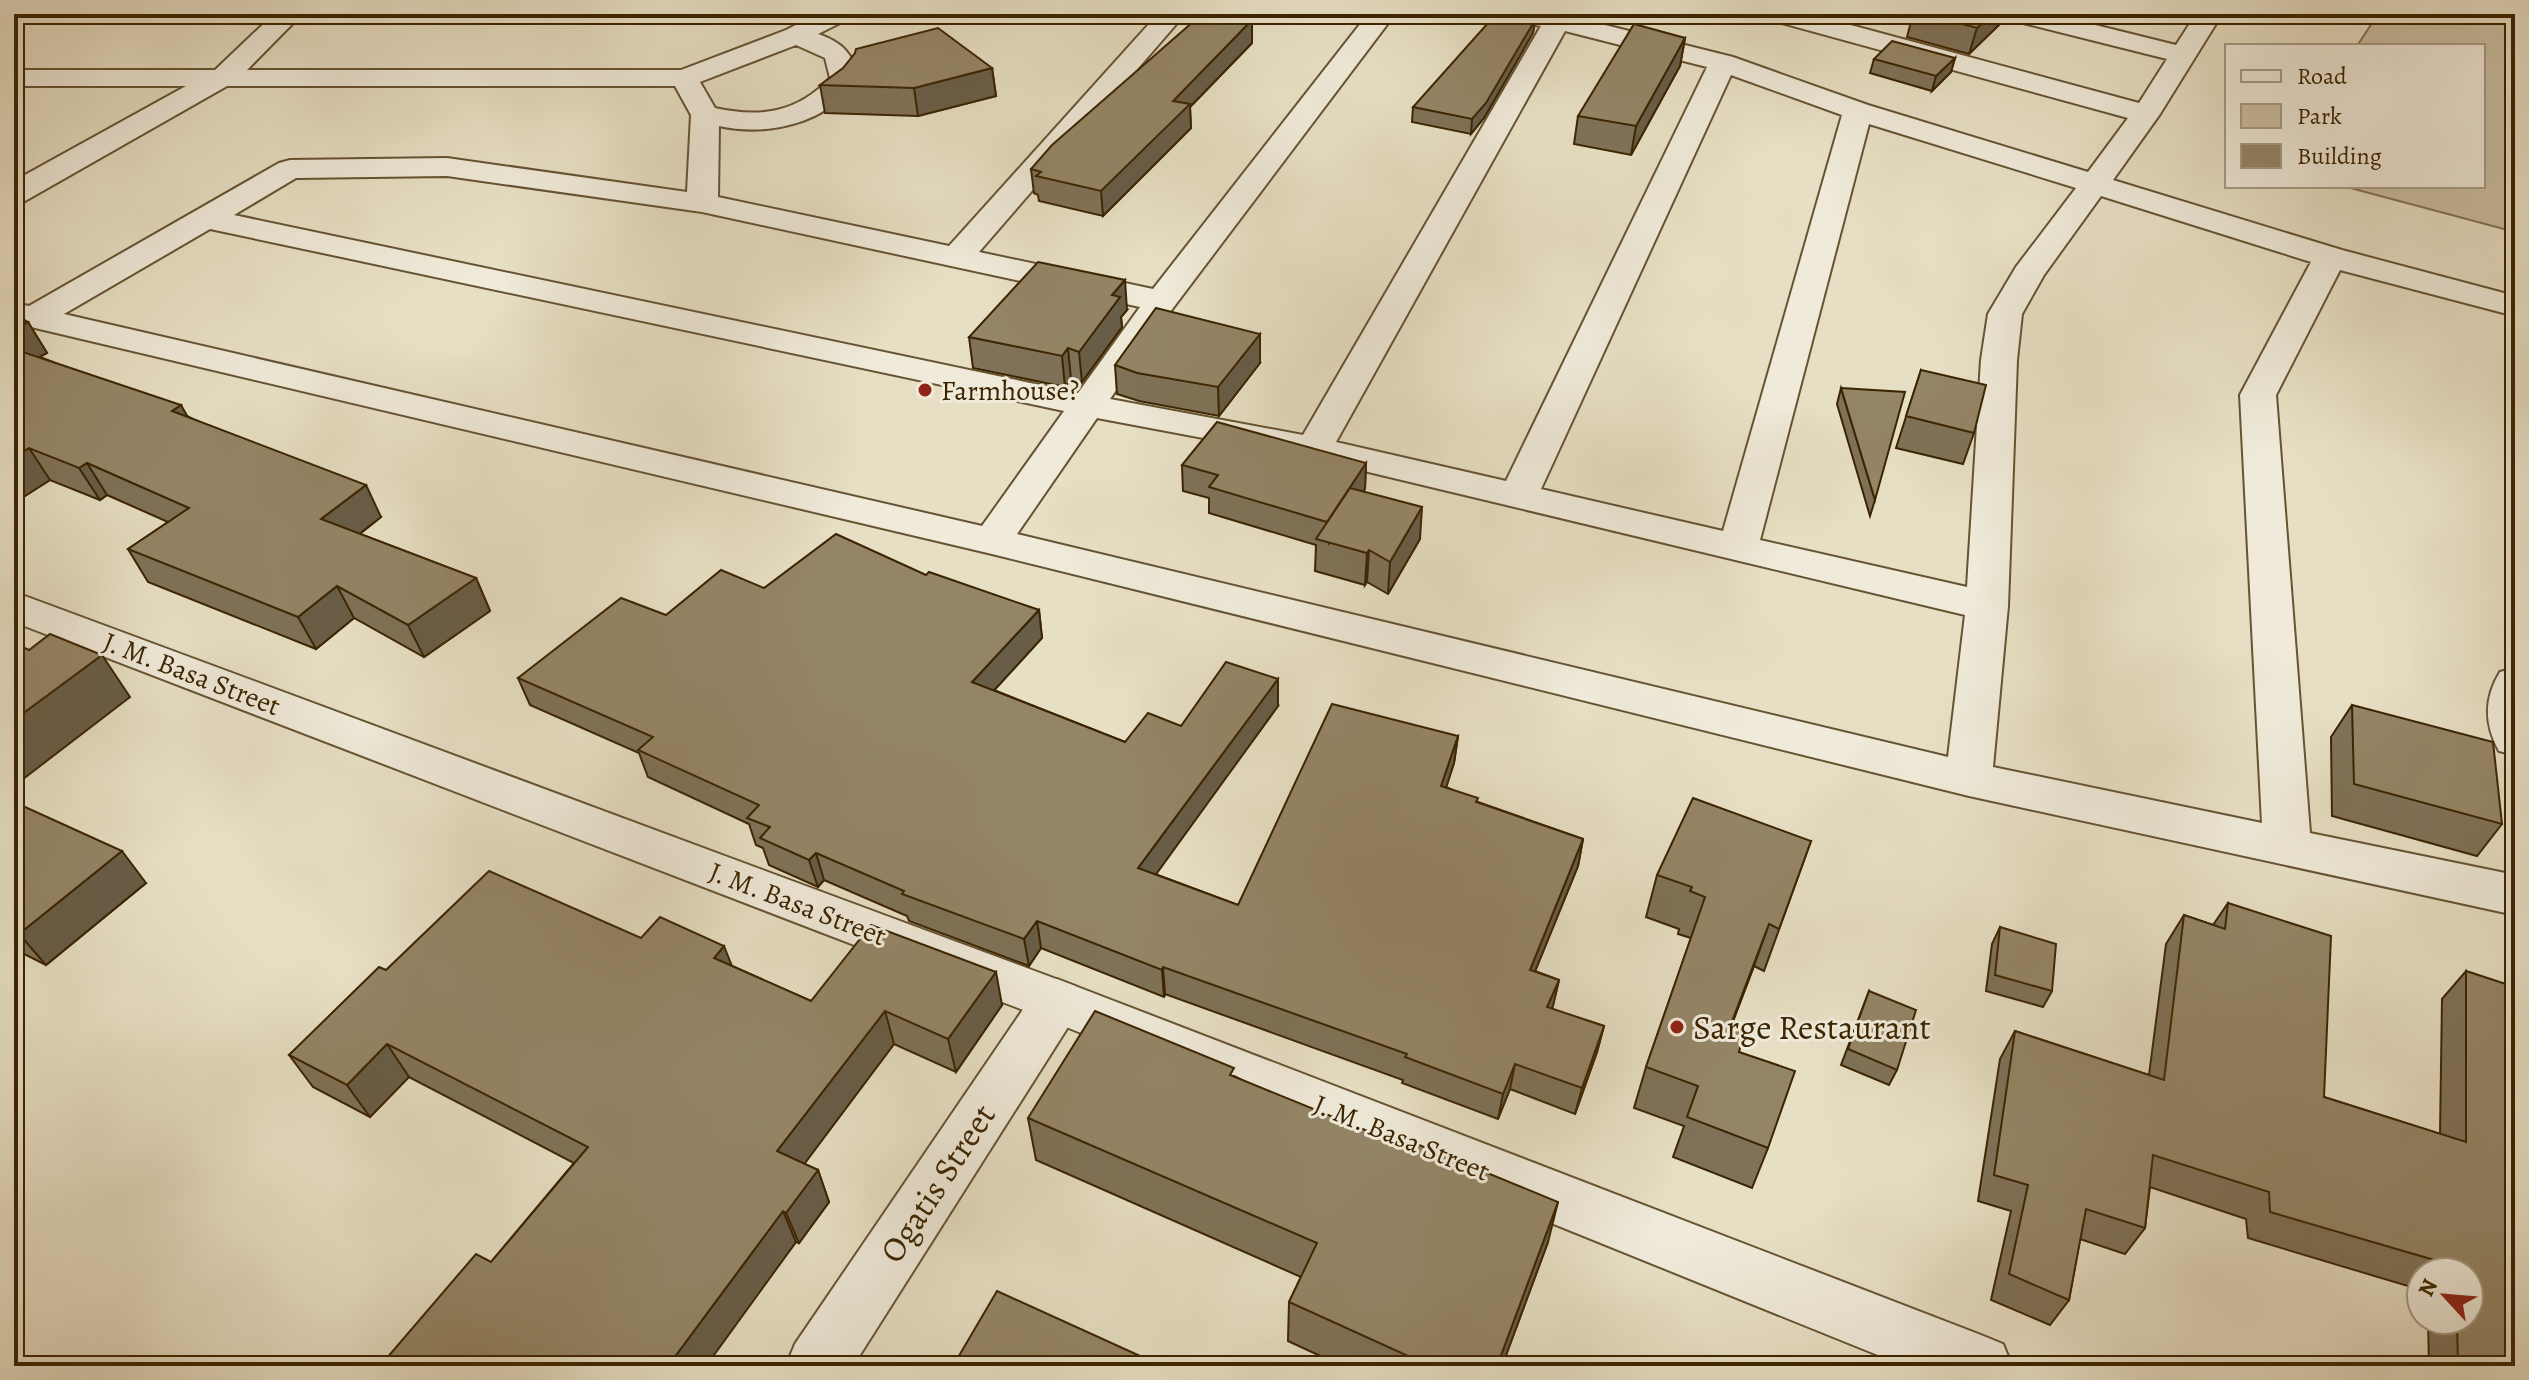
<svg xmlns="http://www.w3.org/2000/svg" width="2529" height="1380" font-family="Alegreya,serif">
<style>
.green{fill:#cabfa3;stroke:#827252;stroke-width:2}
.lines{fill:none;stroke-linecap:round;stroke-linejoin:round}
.minor-casing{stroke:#665332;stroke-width:4}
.tertiary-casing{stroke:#665332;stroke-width:4}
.minor{fill:#efead9;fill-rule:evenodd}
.tertiary{fill:#efead9;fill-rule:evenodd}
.wall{fill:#7f7258;stroke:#3b2401;stroke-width:2}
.shaded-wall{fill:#685d47;stroke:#3b2401;stroke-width:2}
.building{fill:#948566;stroke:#3b2401;stroke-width:2}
.poi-dot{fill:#8f2418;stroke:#efead9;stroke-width:3}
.labels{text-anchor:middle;stroke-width:6;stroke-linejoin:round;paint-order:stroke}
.poi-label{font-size:28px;fill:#3b2401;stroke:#efead9;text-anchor:start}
.street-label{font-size:28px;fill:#3b2401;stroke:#efead9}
.near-poi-label{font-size:34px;fill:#3b2401;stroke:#efead9;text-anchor:start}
.near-street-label{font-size:34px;fill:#3b2401;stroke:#efead9}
</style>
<rect width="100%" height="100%" fill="#e7dfc4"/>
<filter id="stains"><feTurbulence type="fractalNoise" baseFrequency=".0025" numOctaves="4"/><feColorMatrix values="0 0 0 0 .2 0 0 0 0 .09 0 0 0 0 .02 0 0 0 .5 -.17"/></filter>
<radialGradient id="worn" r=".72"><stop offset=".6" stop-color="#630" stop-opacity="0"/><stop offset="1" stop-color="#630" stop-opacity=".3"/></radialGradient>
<polygon class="green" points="2378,14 2515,14 2515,232 2343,186 2483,186 2483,46 2357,46"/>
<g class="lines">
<defs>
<g id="minor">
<path d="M274,14H302L247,70H681L786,30L817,14H850L846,20L818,34C842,42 854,54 858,79C828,123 769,137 719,126L718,197L949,246L1158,14H1185L979,252L1153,289L1368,14H1395L1173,308L1110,399L1303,435L1541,26L1502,20L1498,14H1561L1733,57L1868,105L2088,172L2128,118L1771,20L1767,14H1810L2139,103L2167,59L2011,20L2007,14H2051L2176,45L2196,14H2222L2160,114L2113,180L2342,250L2515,296V316L2340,270L2276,395L2310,833L2515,875V915L1969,796L992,554L14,323V303L29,306L279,163L290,160L447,158L687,192L691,115L675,86H227L25,201L14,203V181L186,86H14V70H215ZM1565,31L1707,67L1506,481L1336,442ZM796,45L825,58L830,78C797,113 760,118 715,108L700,82ZM1731,75L1842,115L1723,531L1541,489ZM1869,124L2076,188L2016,267L1988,314L1981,360L1967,587L1760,540ZM447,176L702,212L1140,307L1078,393L234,215L296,178ZM2101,196L2311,262L2240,395L2262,823L1993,767L2008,606L2017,360L2022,314L2044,275ZM210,229L1064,411L982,526L64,314ZM1097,418L1314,459L1965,615L1948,757L1017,534Z"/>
<path d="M2515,668V755L2499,751C2484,724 2484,698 2500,672Z"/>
<polygon points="1057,979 1075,986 1083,1001 1075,1016 853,1366 786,1366 795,1344 1039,986"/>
</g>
<polygon id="tertiary" points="14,592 1075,986 1981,1335 2003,1344 2012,1366 1905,1366 1039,1016 14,622"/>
</defs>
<use href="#minor" class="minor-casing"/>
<use href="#tertiary" class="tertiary-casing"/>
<use href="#minor" class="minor"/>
<use href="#tertiary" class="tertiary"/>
</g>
<g class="wall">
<polygon points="1913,14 2004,14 2001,23 1969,54 1907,37"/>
<polygon points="1535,20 1533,33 1484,118 1471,134 1412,122 1413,107"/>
<polygon points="1685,38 1680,66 1631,155 1574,144 1578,116"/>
<polygon points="1252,43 1190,107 1191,128 1103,216 1039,201 1038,195 1034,193 1031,169"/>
<polygon points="1955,58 1951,72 1932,91 1870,73 1874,59"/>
<polygon points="992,68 996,96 918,116 825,113 820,85"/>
<polygon points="1127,310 1121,317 1122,327 1082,382 1071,379 1065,387 973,368 969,337"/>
<polygon points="14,312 22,315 25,321 28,322 47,353 40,357 187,416 381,517 360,534 476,578 490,611 424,657 354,618 316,649 148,582 128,549 168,522 107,495 100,500 50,480 14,503"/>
<polygon points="1260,363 1219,416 1139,401 1117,394 1115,365"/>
<polygon points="1921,370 1974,433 1963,464 1896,448"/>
<polygon points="1841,388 1875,500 1870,516 1837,404"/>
<polygon points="1366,463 1365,489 1363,491 1420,539 1388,594 1367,582 1365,585 1315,571 1316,545 1209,513 1209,498 1183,491 1182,465"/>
<polygon points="926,575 1039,610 1042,638 994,690 1125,742 1181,726 1278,706 1155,874 1238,905 1458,736 1454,763 1446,787 1478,802 1583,839 1578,866 1535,971 1559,980 1552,1009 1604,1026 1597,1052 1575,1114 1510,1089 1498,1119 1402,1083 1403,1080 1165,994 1164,997 1041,948 1029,966 909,921 907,916 824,880 818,887 769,865 763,848 756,845 749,824 648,777 639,753 530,705 518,678 666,615 764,588"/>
<polygon points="2352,705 2502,824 2477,856 2332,816 2331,737"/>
<polygon points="14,802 146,883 46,965 14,949"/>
<polygon points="1811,841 1764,971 1754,966 1732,1024 1739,1052 1768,1148 1752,1188 1673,1157 1684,1126 1634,1108 1646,1067 1691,938 1678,934 1679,929 1646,917 1657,875"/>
<polygon points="2228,903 2324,1097 2440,1134 2442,999 2466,971 2515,1366 2429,1366 2428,1320 2469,1320 2469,1272 2421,1272 2421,1290 2248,1238 2246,1219 2150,1187 2145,1228 2125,1254 2080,1239 2069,1300 2050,1325 1991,1300 2011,1211 1978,1201 2000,1059 2015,1031 2149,1075 2166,944 2184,915 2213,925"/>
<polygon points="2000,927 2052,991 2043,1007 1986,991 1992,944"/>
<polygon points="641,938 732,966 811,1001 1002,1005 956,1072 894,1044 804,1164 818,1170 829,1202 799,1243 796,1242 491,1262 574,1163 409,1077 370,1117 313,1087 289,1055 386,970"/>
<polygon points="1869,991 1897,1070 1889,1085 1841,1065"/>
<polygon points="1234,1076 1548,1242 1502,1366 1342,1366 1288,1341 1289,1302 1301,1277 1036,1160 1028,1118"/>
</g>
<g class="shaded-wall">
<polygon points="1992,14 2004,14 2001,23 1969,54 1977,28"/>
<polygon points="1252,20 1252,43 1190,107 1191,128 1103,216 1101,191 1173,101"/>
<polygon points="1535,20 1533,33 1484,118 1471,134 1472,119"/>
<polygon points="1685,38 1680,66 1631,155 1636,126"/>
<polygon points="1955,58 1951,72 1932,91 1936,76"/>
<polygon points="992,68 996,96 918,116 914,88"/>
<polygon points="1125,280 1127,310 1121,317 1122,327 1082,382 1079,352 1112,295"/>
<polygon points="22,315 26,323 28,322 47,353 14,371 14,330 17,318"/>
<polygon points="1260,334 1260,363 1219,416 1218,387"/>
<polygon points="1068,348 1071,379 1065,387 1062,356"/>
<polygon points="181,405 199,437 172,411"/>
<polygon points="29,448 50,480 14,503 14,457"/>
<polygon points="87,463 107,495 100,500 79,468"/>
<polygon points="1366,463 1365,489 1329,543 1327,522"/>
<polygon points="366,485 381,517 337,551 321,519"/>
<polygon points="1422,507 1420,539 1388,594 1390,562"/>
<polygon points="1369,550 1367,582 1365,585 1367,553"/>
<polygon points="476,578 490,611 424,657 408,625"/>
<polygon points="337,586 354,618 316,649 298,617"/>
<polygon points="1039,610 1042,638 977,709 972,682"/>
<polygon points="102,655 130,697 14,786 14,720"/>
<polygon points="1278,679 1278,706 1141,895 1138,868"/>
<polygon points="1458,736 1454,763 1438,813 1441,786"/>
<polygon points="1583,839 1578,866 1525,996 1530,970"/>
<polygon points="122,851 146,883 46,965 19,934"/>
<polygon points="816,853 824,880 818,887 809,860"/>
<polygon points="1037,921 1041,948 1029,966 1024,939"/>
<polygon points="1769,924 1754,966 1716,1065 1731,1024"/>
<polygon points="724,946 737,979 714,958"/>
<polygon points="1163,967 1165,994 1164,997 1162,970"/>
<polygon points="996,972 1002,1005 956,1072 948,1039"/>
<polygon points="1559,980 1553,1006 1542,1033 1547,1007"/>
<polygon points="885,1011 894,1044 790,1183 777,1151"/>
<polygon points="1604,1026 1597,1052 1575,1114 1582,1088"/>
<polygon points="387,1044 409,1077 370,1117 347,1085"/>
<polygon points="1515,1064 1510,1089 1498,1119 1503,1094"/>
<polygon points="818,1170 829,1202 799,1243 786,1213"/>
<polygon points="1558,1202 1548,1242 1502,1366 1497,1366"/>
<polygon points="783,1211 796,1242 706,1366 668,1366"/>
</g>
<g class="building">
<polygon points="1202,14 1246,14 1252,20 1173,101 1190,104 1101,191 1036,176 1041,172 1031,169 1052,145"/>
<polygon points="1496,14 1505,14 1535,20 1486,103 1472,119 1413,107"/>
<polygon points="1925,14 1992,14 1977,28"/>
<polygon points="1634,24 1685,38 1636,126 1578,116"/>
<polygon points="938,28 992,68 914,88 820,85 843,68 855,53 856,49"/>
<polygon points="1892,41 1955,58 1936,76 1874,59"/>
<polygon points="1038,262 1125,280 1112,295 1120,297 1079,352 1068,348 1062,356 969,337"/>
<polygon points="1156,308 1260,334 1218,387 1137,373 1115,365"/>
<polygon points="14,312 22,315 17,318 28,322 14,330"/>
<polygon points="14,349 181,405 172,411 366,485 321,519 476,578 408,625 337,586 298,617 128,549 189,508 87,463 79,468 29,448 14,457"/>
<polygon points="1921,370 1986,385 1974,433 1906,416"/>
<polygon points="1841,388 1905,392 1875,500"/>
<polygon points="1217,422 1366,463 1327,522 1209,487 1218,475 1182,465"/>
<polygon points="1350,488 1422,507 1390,562 1369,550 1367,553 1316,539"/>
<polygon points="836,534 926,575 929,572 1039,610 972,682 1125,742 1148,713 1181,726 1226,662 1278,679 1138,868 1238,905 1332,704 1458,736 1441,786 1478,798 1476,802 1583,839 1530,970 1559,980 1547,1007 1604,1026 1582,1088 1515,1064 1503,1094 1405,1057 1407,1054 1163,967 1162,970 1037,921 1024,939 902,894 904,891 816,853 809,860 760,838 770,827 747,818 759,805 638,750 653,737 518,678 621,598 666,615 721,570 764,588"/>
<polygon points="50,634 102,655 14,720 14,643 29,650"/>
<polygon points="2352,705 2493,742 2502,824 2354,784"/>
<polygon points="1693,798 1811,841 1779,929 1769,924 1731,1024 1745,1029 1739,1052 1795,1071 1768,1148 1687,1117 1698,1086 1646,1067 1705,897 1690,891 1692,887 1657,875"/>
<polygon points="14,802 122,851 19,934 14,932"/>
<polygon points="489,871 641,938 660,917 724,946 714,958 811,1001 871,925 996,972 948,1039 885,1011 777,1151 818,1170 786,1213 783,1211 668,1366 380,1366 476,1254 491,1262 588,1147 387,1044 347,1085 289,1055 379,967 386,970"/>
<polygon points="2228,903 2331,936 2324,1097 2466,1142 2466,971 2515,987 2515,1366 2458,1366 2457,1320 2469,1320 2469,1272 2455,1272 2455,1266 2270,1212 2269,1192 2153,1155 2145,1228 2086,1209 2069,1300 2009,1274 2028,1185 1994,1175 2015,1031 2164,1080 2184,915 2225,929"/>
<polygon points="2000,927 2056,944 2052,991 1995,975"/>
<polygon points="1869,991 1916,1010 1897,1070 1848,1049"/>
<polygon points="1095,1011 1234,1068 1230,1075 1370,1132 1373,1126 1558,1202 1497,1366 1430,1366 1289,1302 1317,1243 1028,1118"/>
<polygon points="997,1291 1162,1366 953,1366"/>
</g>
<g class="poi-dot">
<circle cx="925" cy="390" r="8"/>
<circle cx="1677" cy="1027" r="8"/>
</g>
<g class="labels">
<g class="poi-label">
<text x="941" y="400">Farmhouse?</text>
</g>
<g class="street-label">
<text transform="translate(192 673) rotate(21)" y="10">J. M. Basa Street</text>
<text transform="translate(798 903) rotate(21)" y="10">J. M. Basa Street</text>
<text transform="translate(1402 1137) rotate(22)" y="10">J. M. Basa Street</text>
</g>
<g class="near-poi-label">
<text x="1693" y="1039">Sarge Restaurant</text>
</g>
<g class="near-street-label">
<text transform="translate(937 1183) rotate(-57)" y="12">Ogatis Street</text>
</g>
</g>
<rect width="2529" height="1380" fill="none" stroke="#e7dfc4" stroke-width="48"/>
<rect x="16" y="16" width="2497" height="1348" fill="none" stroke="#3b2401" stroke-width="4"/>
<rect x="24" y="24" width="2481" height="1332" fill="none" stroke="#3b2401" stroke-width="2"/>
<rect x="2225" y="44" width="260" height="144" fill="#efead9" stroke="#a79b83" stroke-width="2"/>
<rect x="2241" y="70" width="40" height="12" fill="#efead9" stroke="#a79b83" stroke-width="2"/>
<text x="2297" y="84" font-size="24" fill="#3b2401">Road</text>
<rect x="2241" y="104" width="40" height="24" fill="#cabfa3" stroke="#a79b83" stroke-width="2"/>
<text x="2297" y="124" font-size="24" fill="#3b2401">Park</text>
<rect x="2241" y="144" width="40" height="24" fill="#948566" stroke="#a79b83" stroke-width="2"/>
<text x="2297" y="164" font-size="24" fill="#3b2401">Building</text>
<g transform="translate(2445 1296) rotate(296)"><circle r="38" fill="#efead9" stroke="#a79b83" stroke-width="2"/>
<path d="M0-6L14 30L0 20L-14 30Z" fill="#8f2418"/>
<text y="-12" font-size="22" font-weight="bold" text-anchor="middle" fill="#3b2401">N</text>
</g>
<rect width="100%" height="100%" filter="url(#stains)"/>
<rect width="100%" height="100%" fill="url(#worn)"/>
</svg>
